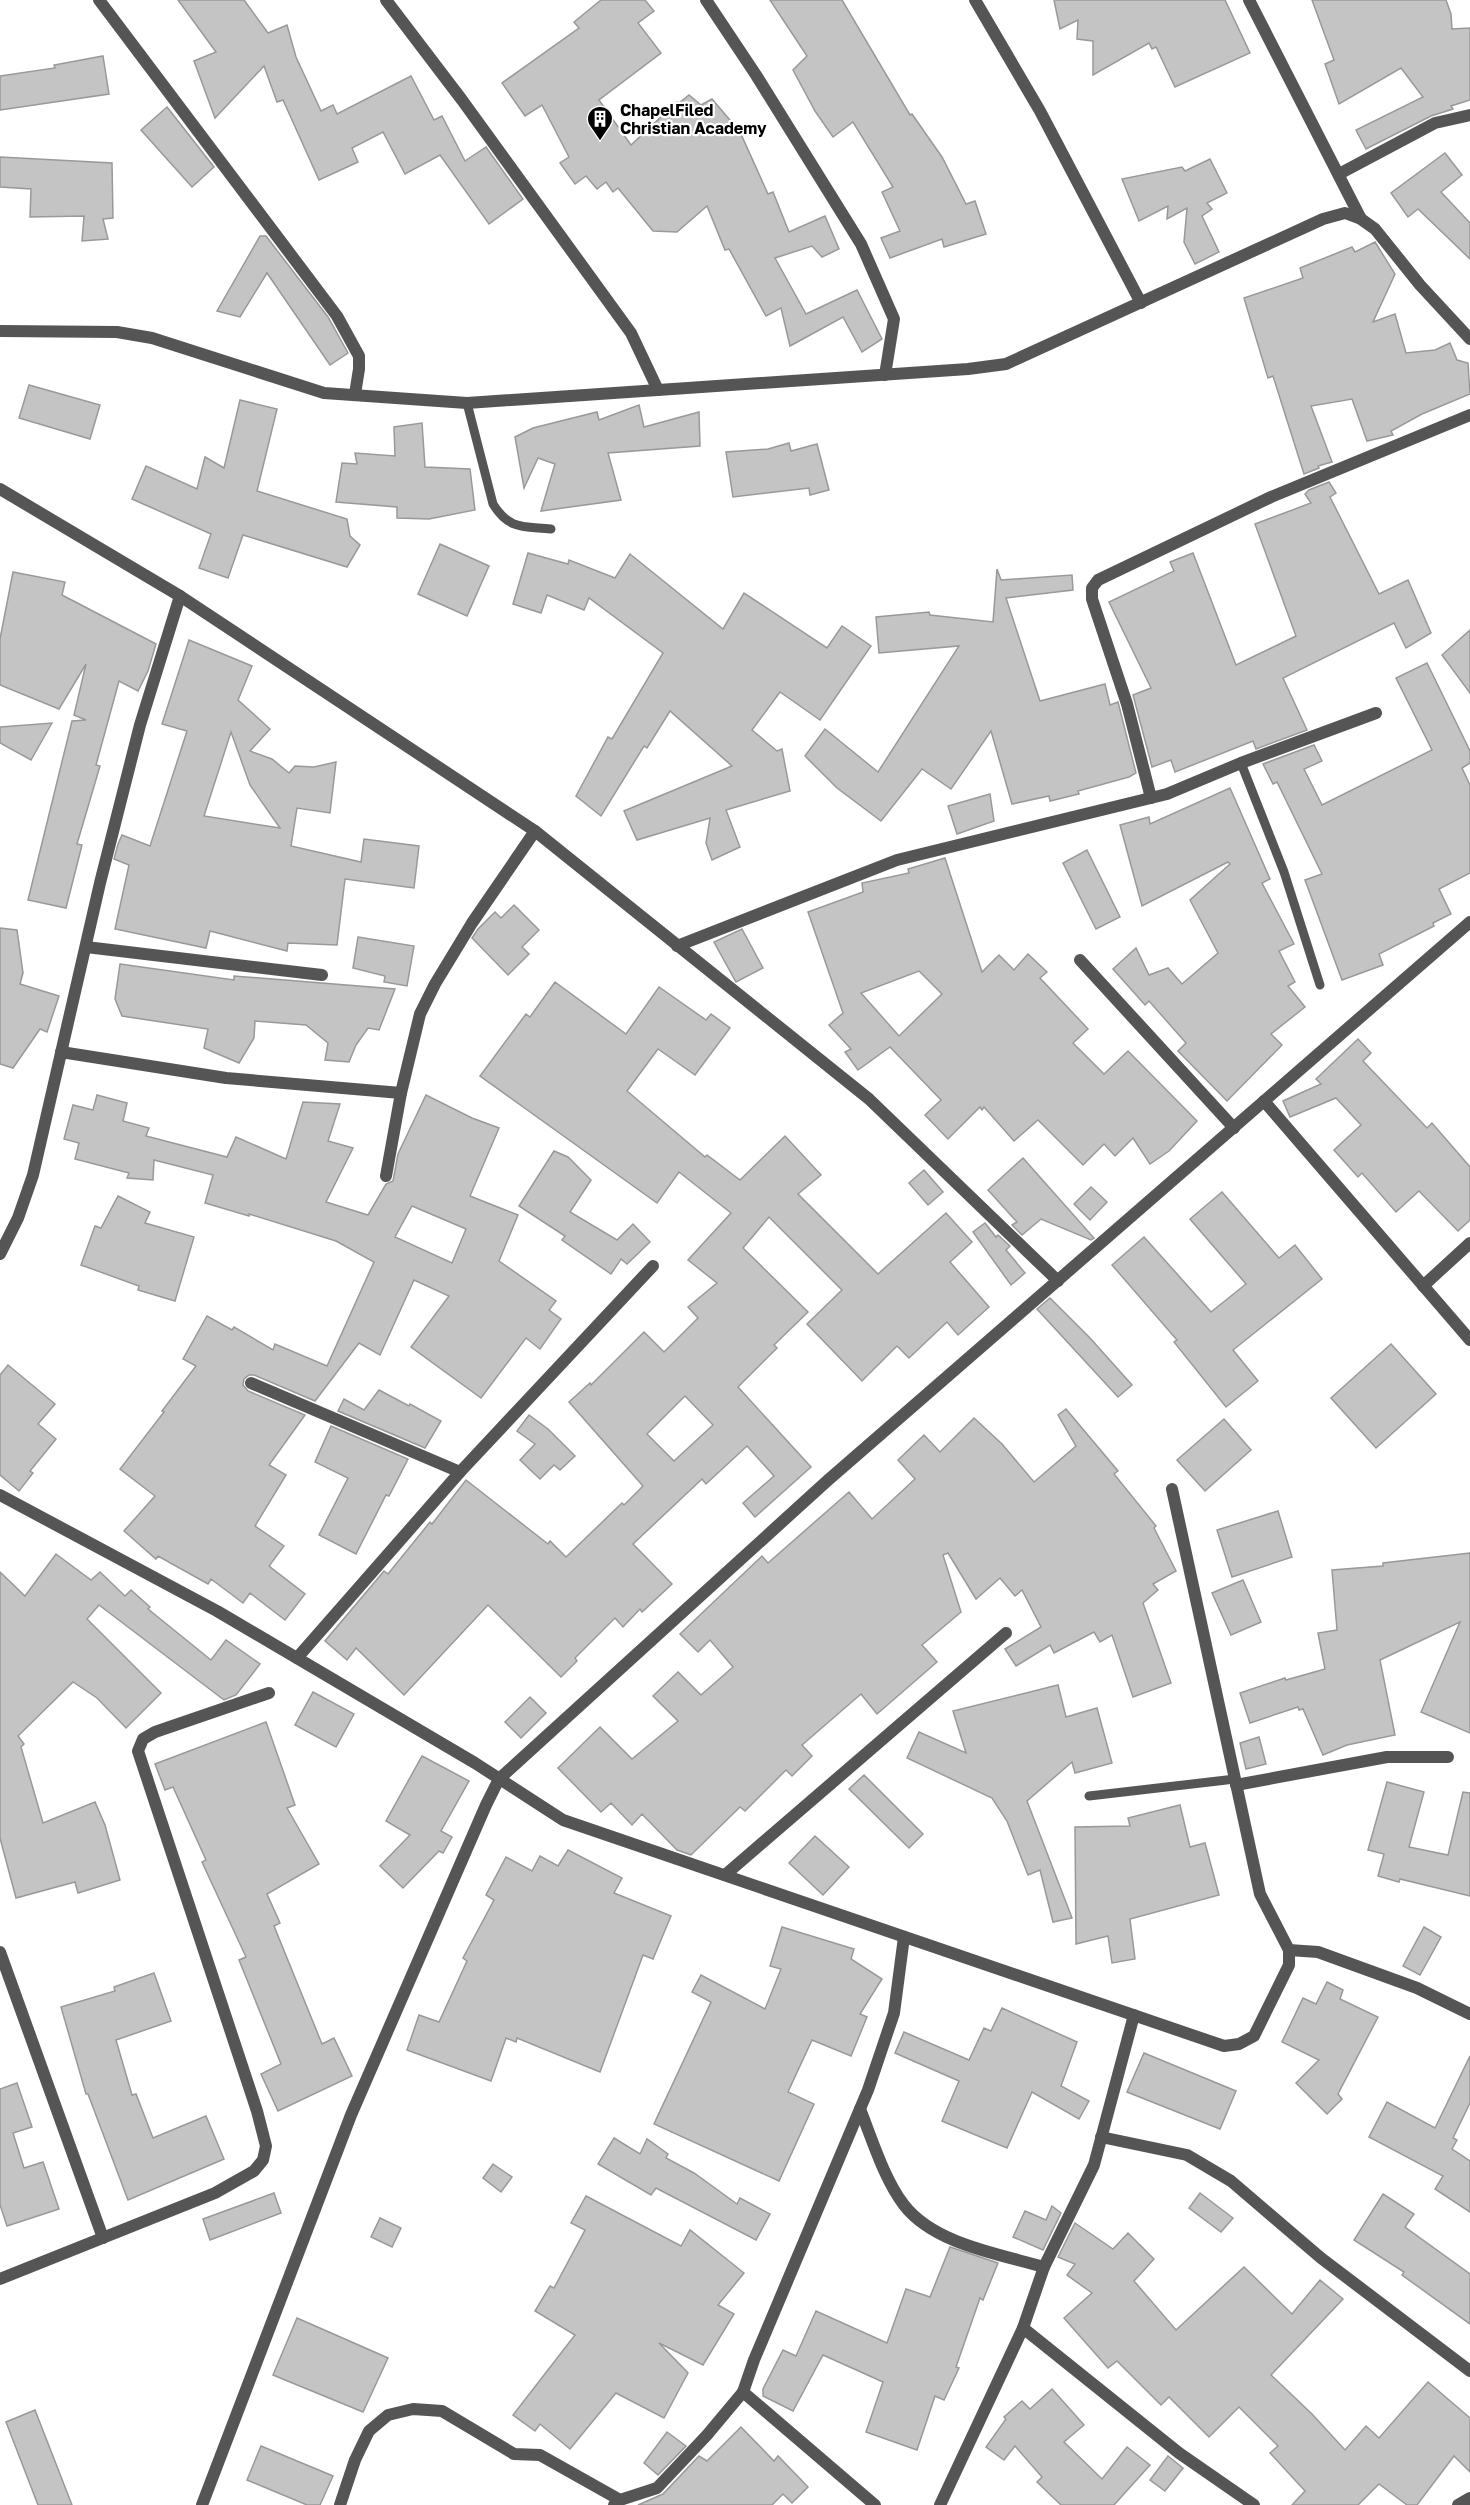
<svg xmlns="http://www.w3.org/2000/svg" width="1470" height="2505" font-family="'Golos Text',sans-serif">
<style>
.building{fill:#c4c4c4;stroke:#999;stroke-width:1.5;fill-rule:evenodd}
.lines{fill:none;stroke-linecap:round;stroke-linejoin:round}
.service{stroke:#555;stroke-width:9}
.minor{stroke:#555;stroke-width:12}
.labels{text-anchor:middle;stroke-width:4.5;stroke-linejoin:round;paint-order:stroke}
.poi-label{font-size:16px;font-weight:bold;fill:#000;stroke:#fff;text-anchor:start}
</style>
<rect width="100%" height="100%" fill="#fff"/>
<g class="building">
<polygon points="178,0 244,0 268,33 287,25 296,57 321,111 333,105 337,114 411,76 434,120 442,116 465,161 486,147 523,199 489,224 440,155 405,174 383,132 352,148 358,162 319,180 283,100 277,102 264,66 215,118 194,61 216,52"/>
<polygon points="601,0 645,0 654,11 638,23 661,53 599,100 631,145 677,102 679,103 689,95 701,105 712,99 740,132 768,194 773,192 789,232 825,216 839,249 822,257 812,246 775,258 806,314 857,290 882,339 862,352 843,317 790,346 781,308 766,316 729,249 725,250 707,206 677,232 653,231 618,188 613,192 606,182 597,189 586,176 575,184 560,163 569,157 542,105 525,116 502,83 579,28 574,22"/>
<polygon points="770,0 842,0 910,115 912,114 942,157 966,204 975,201 986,234 944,247 942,239 890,258 881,238 900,231 882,192 893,187 853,122 833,137 815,111 793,70 807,56"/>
<polygon points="1054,0 1225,0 1250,53 1175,87 1156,47 1152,49 1149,43 1093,75 1093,41 1077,39 1078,20 1060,29"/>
<polygon points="1312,0 1446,0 1451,14 1452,29 1470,28 1470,100 1451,106 1453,109 1431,116 1366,149 1356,130 1423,97 1401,68 1339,104 1325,64 1334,60"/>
<polygon points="103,56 109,94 0,110 0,76 55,68 54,65"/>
<polygon points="167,107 214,167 192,187 141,130"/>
<polygon points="1445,153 1462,175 1441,192 1470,223 1470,259 1418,209 1408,217 1391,193"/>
<polygon points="0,157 112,163 113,218 103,219 108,239 82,241 84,216 30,217 31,189 0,187"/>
<polygon points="1210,159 1227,193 1207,203 1212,209 1202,216 1219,252 1195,264 1184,242 1187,208 1167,219 1168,206 1139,221 1122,179 1182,167 1185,171"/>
<polygon points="260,236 266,236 328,317 348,353 330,365 267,273 240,317 217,311"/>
<polygon points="1375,242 1395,274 1373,322 1395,314 1406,353 1435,350 1450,343 1457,360 1468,363 1470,394 1422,414 1391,431 1393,435 1367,441 1352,399 1311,406 1332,462 1318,466 1319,468 1304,474 1273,376 1268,378 1244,298 1303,278 1300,268 1352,247 1355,252"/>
<polygon points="29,385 100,405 90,439 19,418"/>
<polygon points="240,400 277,409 257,491 347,519 350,536 360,545 347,567 243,535 228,578 199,568 211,534 132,499 146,466 197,489 205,457 224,468"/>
<polygon points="639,405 644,427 699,412 700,446 608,453 621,500 541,511 555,464 538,458 524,488 515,437 533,428 597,412 599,420"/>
<polygon points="422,423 425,467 470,469 475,510 429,519 397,518 397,507 336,502 342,463 357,464 355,453 395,456 394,427"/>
<polygon points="789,443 791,451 817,444 829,490 810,495 809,488 733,497 726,452 768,449"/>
<polygon points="1329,482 1336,493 1330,497 1379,594 1408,580 1431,633 1406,648 1394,623 1283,678 1307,730 1256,749 1253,741 1175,772 1171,760 1152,767 1133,695 1151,688 1109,602 1174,571 1170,562 1193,553 1236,665 1296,636 1255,524 1311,503 1305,494 1309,490"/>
<polygon points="440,544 489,566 467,616 418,594"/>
<polygon points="528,553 568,564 569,560 615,578 630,554 723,629 744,593 827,648 842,626 871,646 820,720 780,692 752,730 777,751 782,749 790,791 726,810 740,847 712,860 706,843 710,818 637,840 624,811 732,766 670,711 647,748 644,746 601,816 576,796 608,737 612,739 663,653 589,598 584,610 547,595 541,613 513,604"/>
<polygon points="997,569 1001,580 1072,575 1073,590 1006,598 1040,701 1105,684 1110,705 1118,702 1136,773 1129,777 1078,791 1079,794 1050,801 1049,796 1012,804 991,731 951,789 922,769 881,821 837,788 805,756 825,729 878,772 959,646 879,653 876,617 929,612 930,615 993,622"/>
<polygon points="13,572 65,582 62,595 156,644 148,671 138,691 119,681 96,765 100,766 77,844 82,845 66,908 28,900 72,721 86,720 74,715 86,664 59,709 0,685 0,639"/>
<polygon points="1470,630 1470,693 1442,655"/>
<path d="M189,640L252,666L238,700L270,729L250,751L272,759L289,773L295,766L314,767L336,762L330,813L297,808L291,846L361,862L364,839L419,846L414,888L345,879L337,945L288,943L287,951L210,931L206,948L115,929L129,865L114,859L118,844L122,835L150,846L187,731L162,724ZM231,732L250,785L280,828L204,816Z"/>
<polygon points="1427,663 1470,751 1470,763 1462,768 1470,785 1470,873 1439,889 1451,914 1433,923 1434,926 1379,954 1383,965 1342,980 1305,880 1322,874 1277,782 1273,784 1263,764 1314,745 1322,761 1304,769 1322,805 1432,750 1396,678"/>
<polygon points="52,723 31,760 0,743 0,727"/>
<polygon points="1230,788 1270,879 1262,883 1294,944 1279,951 1295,982 1288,986 1305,1007 1271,1034 1282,1045 1227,1101 1178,1051 1186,1043 1149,1001 1145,1005 1113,969 1136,948 1149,975 1168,968 1182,984 1218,953 1190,900 1230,864 1228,862 1142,906 1120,825 1149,817 1150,824"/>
<polygon points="990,794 994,821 957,834 948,806"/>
<polygon points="1087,850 1120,917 1096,929 1063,863"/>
<path d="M945,858L982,972L999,955L1014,970L1028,954L1047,972L1040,978L1088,1029L1073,1043L1104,1074L1128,1051L1197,1121L1169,1151L1150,1164L1133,1138L1115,1156L1104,1144L1083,1165L1038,1120L1014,1141L984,1107L982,1110L980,1107L948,1139L925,1115L941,1100L890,1047L858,1070L845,1052L851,1049L829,1025L843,1013L808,912L863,892L862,883L909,873L908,869ZM919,971L942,994L899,1036L861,993Z"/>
<polygon points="514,905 539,930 522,947 529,954 508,975 472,938 478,929 495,912 501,918"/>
<polygon points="0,928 17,930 23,973 20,984 59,996 47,1032 40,1029 13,1068 0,1064"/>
<polygon points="742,929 763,968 736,982 714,942"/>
<polygon points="358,937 414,946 407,986 384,982 385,976 353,968"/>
<polygon points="120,964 234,980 234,976 395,989 379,1030 368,1028 356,1045 349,1062 325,1060 328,1043 306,1025 255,1021 254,1038 239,1063 204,1048 208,1029 122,1016 115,999"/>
<path d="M555,982L626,1034L659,987L706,1020L711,1014L730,1028L695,1075L658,1049L627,1091L705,1157L707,1155L740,1180L785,1136L821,1175L798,1194L878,1274L946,1213L972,1242L950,1262L989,1307L958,1335L947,1322L909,1358L897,1346L862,1381L807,1324L842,1290L769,1217L743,1248L808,1312L774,1345L777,1348L738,1387L811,1467L755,1517L743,1503L774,1476L747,1446L706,1484L702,1479L633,1544L672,1584L642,1612L640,1609L623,1627L615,1618L575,1658L577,1661L561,1677L488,1605L404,1695L356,1648L347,1660L325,1641L384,1571L388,1574L430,1522L432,1524L466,1480L548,1544L550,1541L566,1557L622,1503L624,1505L643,1486L569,1402L590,1383L591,1385L644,1332L664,1352L698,1318L688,1307L717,1283L688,1260L731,1213L679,1172L657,1203L480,1076L526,1014L530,1017ZM685,1396L713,1425L674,1461L647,1434Z"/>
<polygon points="1358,1039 1371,1053 1363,1061 1427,1128 1432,1123 1470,1167 1470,1220 1458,1231 1419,1191 1396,1212 1362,1173 1358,1177 1334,1150 1361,1125 1336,1098 1290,1117 1283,1101 1321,1084 1316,1079"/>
<path d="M97,1095L127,1103L123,1121L149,1128L146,1136L227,1157L236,1137L286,1159L303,1102L340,1104L328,1141L353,1148L326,1202L368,1215L386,1184L393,1181L398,1154L426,1095L472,1118L499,1128L470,1196L518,1215L499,1261L556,1301L549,1310L561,1319L540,1349L526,1338L481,1398L411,1347L449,1296L414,1280L380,1355L359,1343L315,1401L254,1375H249L244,1379L243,1385L248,1391L305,1415L269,1465L286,1475L255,1526L284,1546L269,1566L305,1594L285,1620L250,1593L243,1603L211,1579L208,1584L158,1556L156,1559L124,1531L155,1496L120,1469L164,1412L162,1411L196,1366L183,1359L207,1316L232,1330L234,1327L273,1350L275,1344L327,1366L374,1262L336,1241L249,1214V1216L205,1203L213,1175L154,1160L153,1180L127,1178L129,1173L75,1159L79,1143L64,1139L73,1105L93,1110ZM412,1206L466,1229L452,1263L395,1237Z"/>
<polygon points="554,1151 568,1157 591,1180 570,1212 617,1240 633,1224 650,1242 627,1264 621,1259 611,1274 562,1240 565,1236 519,1206"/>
<polygon points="1023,1158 1094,1238 1091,1240 1041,1219 1022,1235 1012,1225 1017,1222 988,1190"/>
<polygon points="924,1170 943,1192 928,1205 909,1183"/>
<polygon points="1091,1187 1107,1202 1090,1220 1074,1204"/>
<polygon points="1222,1192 1279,1258 1295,1245 1322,1279 1233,1350 1258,1381 1226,1407 1174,1342 1177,1340 1112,1265 1144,1237 1211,1312 1246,1284 1190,1219"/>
<polygon points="118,1196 150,1212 145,1223 194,1237 175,1301 138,1290 139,1286 81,1265 95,1226 101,1228"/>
<polygon points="985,1223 996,1237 998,1235 1010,1246 1006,1250 1025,1273 1011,1285 973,1232"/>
<polygon points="1050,1298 1090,1338 1132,1385 1118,1397 1037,1309"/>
<polygon points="1391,1344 1436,1394 1376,1448 1331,1398"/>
<polygon points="8,1365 55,1404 38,1424 56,1439 30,1471 33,1473 19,1491 0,1475 0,1375"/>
<polygon points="379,1390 409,1406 410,1404 441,1421 425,1448 338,1411 344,1399 364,1410"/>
<polygon points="1066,1409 1118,1471 1114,1474 1156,1526 1154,1528 1176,1571 1153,1584 1158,1590 1143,1603 1171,1683 1133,1697 1112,1635 1100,1642 1094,1632 1054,1653 1050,1645 1016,1666 1005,1649 1041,1627 1022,1590 1015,1596 1000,1578 976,1599 948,1553 943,1555 961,1612 922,1645 937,1662 877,1714 861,1694 802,1745 812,1756 792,1776 786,1770 745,1811 740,1807 691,1855 677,1850 642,1814 632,1825 611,1803 601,1812 558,1768 600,1727 632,1759 678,1721 653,1696 678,1672 701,1695 733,1667 710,1640 698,1652 680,1634 762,1556 768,1563 849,1492 872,1519 915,1479 898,1460 924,1435 940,1452 974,1418 1002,1444 1034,1482 1076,1446 1058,1415"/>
<polygon points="529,1415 548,1429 575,1456 560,1470 554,1465 540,1479 520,1460 535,1444 517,1431"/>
<polygon points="1224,1419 1251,1450 1205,1491 1177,1460"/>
<polygon points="331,1426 408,1459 389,1496 386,1495 356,1554 319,1535 348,1478 315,1462"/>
<polygon points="1278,1511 1292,1557 1232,1577 1217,1530"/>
<polygon points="1470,1553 1470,1733 1421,1712 1460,1622 1380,1660 1395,1735 1347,1745 1323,1755 1303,1709 1299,1710 1298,1707 1250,1723 1240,1693 1285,1678 1286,1680 1325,1669 1318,1633 1337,1630 1332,1570 1383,1566 1383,1563"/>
<polygon points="56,1554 91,1580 100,1572 125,1596 131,1590 150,1607 148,1609 211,1660 226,1640 260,1664 236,1695 224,1700 99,1605 87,1619 161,1693 126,1728 97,1698 73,1682 18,1736 24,1744 21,1747 43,1823 95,1802 105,1825 120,1880 78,1893 75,1882 16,1898 0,1838 0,1572 25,1596"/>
<polygon points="1243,1580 1261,1622 1231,1635 1212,1593"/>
<polygon points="1058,1685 1066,1717 1097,1708 1112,1763 1075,1773 1072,1762 1027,1801 1072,1918 1053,1922 1040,1870 1028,1875 1007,1821 992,1798 907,1758 919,1732 966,1753 953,1711"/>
<polygon points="313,1692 354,1714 336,1747 295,1725"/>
<polygon points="530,1697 546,1713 521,1738 505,1722"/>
<polygon points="266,1722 295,1805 287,1808 319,1864 267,1894 280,1923 274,1926 322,2044 334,2038 352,2076 278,2111 261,2074 281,2064 239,1960 246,1957 202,1862 206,1860 173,1787 165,1790 155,1764"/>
<polygon points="1259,1737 1266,1764 1246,1769 1240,1743"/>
<polygon points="422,1756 469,1781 441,1831 452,1837 443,1853 439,1851 403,1888 380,1866 410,1835 386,1821"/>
<polygon points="864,1775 923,1834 909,1848 849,1789"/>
<polygon points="1387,1782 1424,1792 1409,1847 1448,1855 1463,1792 1470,1793 1470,1896 1400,1879 1399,1882 1378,1876 1384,1854 1368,1850"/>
<polygon points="1180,1805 1190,1847 1205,1843 1219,1895 1130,1919 1135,1959 1112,1963 1108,1936 1076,1944 1075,1827 1130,1826 1128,1818"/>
<polygon points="815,1836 849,1867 823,1895 789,1863"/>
<polygon points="568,1850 622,1878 614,1893 671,1916 653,1959 643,1955 600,2072 517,2038 516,2042 506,2038 491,2081 407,2050 419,2015 439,2022 467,1961 463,1958 494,1900 486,1895 506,1857 532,1871 540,1856 558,1866"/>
<polygon points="782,1927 854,1949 851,1959 882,1979 860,2014 867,2017 851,2056 812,2040 788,2092 814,2104 779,2181 654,2124 711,2002 692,1992 701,1975 765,2009 781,1969 770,1966"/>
<polygon points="1424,1927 1441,1937 1420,1975 1403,1966"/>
<polygon points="154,1973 171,2021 116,2040 132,2095 136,2094 153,2138 206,2116 224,2159 128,2200 88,2094 86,2094 61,2007 115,1991 114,1987"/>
<polygon points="1327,1982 1343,1990 1340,1999 1378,2017 1338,2094 1342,2099 1327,2114 1296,2083 1319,2060 1282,2042 1303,1998 1316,2004"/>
<polygon points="1002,2008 1077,2042 1061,2086 1089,2101 1079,2119 1032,2092 1007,2148 942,2121 959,2081 895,2053 904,2032 969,2060 984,2028 991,2031"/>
<polygon points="1144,2053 1236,2091 1220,2129 1127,2092"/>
<polygon points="1470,2056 1470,2103 1453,2138 1457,2140 1452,2149 1470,2161 1470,2212 1435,2189 1443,2176 1369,2137 1387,2102 1435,2128"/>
<polygon points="17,2083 32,2127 13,2133 24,2168 43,2162 59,2209 7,2226 0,2205 0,2089"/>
<polygon points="614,2138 640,2154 647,2139 668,2154 666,2158 694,2173 737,2204 740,2198 770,2214 756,2240 656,2188 651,2195 598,2164"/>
<polygon points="493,2164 512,2177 501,2192 483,2178"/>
<polygon points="274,2193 281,2213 210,2240 203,2219"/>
<polygon points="1200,2193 1233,2218 1221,2232 1189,2208"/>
<polygon points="1383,2194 1414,2214 1405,2227 1470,2274 1470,2324 1402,2275 1404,2272 1354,2240"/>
<polygon points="586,2196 681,2246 690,2230 744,2273 718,2305 734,2314 703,2365 659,2343 688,2373 664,2418 616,2393 570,2449 540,2424 535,2431 513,2415 575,2335 535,2311 550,2286 554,2288 585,2230 571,2223"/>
<polygon points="1052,2206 1061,2213 1043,2250 1013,2237 1025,2211 1046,2220"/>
<polygon points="380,2218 401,2228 392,2247 371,2237"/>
<polygon points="1075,2223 1113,2249 1128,2233 1154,2259 1134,2281 1176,2330 1244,2267 1292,2314 1320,2280 1343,2299 1271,2375 1312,2414 1345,2450 1366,2426 1379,2438 1428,2382 1470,2418 1470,2472 1454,2456 1417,2505 1407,2505 1379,2484 1358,2505 1292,2505 1305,2491 1270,2453 1278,2446 1239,2407 1209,2437 1169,2397 1161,2405 1117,2361 1108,2368 1064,2318 1092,2293 1067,2275 1075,2264 1058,2257"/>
<polygon points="950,2247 998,2263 983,2300 980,2298 956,2367 959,2368 944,2400 935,2396 917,2450 866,2432 883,2382 823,2355 793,2411 763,2396 763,2389 783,2350 796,2356 816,2311 887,2343 906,2289 930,2297"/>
<polygon points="297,2318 388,2358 363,2412 273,2375"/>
<polygon points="1052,2389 1084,2425 1064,2442 1102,2479 1127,2447 1150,2465 1114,2505 1061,2505 1037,2482 1042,2477 1015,2446 1004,2460 986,2447 1006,2419 1004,2417 1022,2401 1030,2409"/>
<polygon points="35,2410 72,2505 38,2505 6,2422"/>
<polygon points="741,2427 774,2461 778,2456 808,2487 792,2503 783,2494 772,2505 638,2505 663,2494 699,2456 707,2461"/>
<polygon points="667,2432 686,2446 658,2475 644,2463"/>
<polygon points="261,2446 333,2476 320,2505 307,2505 247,2480"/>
<polygon points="1168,2456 1183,2468 1165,2491 1150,2480"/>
</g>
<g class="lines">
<g class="service">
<path d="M467,403L493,504C509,530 523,526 551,529"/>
<polyline points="1241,763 1284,872 1320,985"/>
<polyline points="1089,1796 1235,1779"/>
</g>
<g class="minor">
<polyline points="99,0 337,316 359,356 359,369 355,394"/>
<polyline points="386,0 462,100 631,333 658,390"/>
<polyline points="706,0 756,75 861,244 894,319 885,375"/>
<polyline points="975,0 1040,111 1141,303"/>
<polyline points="1249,0 1361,219"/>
<polyline points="1339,174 1435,123 1470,115"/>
<polyline points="0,331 117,332 152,338 324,393 467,403 968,369 1006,364 1323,219 1345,213 1361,219 1375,229 1420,285 1470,339"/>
<polyline points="0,489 180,596 535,831 869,1099 1058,1281"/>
<polyline points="1151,798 1127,704 1092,599 1092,588 1098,580 1271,497 1470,415"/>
<polyline points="677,946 897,860 1167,794 1241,763 1376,713"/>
<polyline points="86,947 322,975"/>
<polyline points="1080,960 1234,1128"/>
<polyline points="61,1052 226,1078 401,1093"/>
<polyline points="1264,1101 1470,1340"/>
<polyline points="386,1176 401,1093 420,1014 435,984 472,923 535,831"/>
<polyline points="0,1254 18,1218 33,1175 100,883 140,725 180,596"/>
<polyline points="1423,1286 1470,1243"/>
<polyline points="251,1383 460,1472"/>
<polyline points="0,1495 217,1611 475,1763 563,1820 1224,2046 1239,2044 1254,2036 1289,1965 1289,1950 1260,1894 1172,1489"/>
<polyline points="297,1658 460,1472 653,1266"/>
<polyline points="1236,1785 1387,1757 1448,1757"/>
<polyline points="725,1875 1006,1633"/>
<polyline points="1289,1950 1318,1952 1417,1988 1470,2014"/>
<polyline points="0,1952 103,2238"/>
<path d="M860,2109C872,2139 884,2179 904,2205C934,2244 999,2254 1044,2267"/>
<polyline points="1101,2137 1187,2155 1231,2181 1321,2258 1470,2371"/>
<polyline points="0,2279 215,2193 254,2171 263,2160 266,2146 257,2111 138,1751 143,1739 155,1732 269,1693"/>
<polyline points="1023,2328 1179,2453 1254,2505"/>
<polyline points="743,2392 875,2505"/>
<polyline points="202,2505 351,2115 486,1805 499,1779 827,1481 1470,922"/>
<polyline points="340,2505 355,2460 369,2431 388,2415 413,2409 442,2411 514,2454 540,2455 620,2500"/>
<polyline points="614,2505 620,2500 657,2488 707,2435 743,2392 754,2360 868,2090 894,2013 904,1937"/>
<polyline points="940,2505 1023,2328 1044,2267 1094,2165 1134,2015"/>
<polyline points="1458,2505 1470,2498"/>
</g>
</g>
<defs>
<symbol id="building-pin" viewBox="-11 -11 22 30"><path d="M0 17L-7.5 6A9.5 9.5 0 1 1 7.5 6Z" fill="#000" stroke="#fff"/><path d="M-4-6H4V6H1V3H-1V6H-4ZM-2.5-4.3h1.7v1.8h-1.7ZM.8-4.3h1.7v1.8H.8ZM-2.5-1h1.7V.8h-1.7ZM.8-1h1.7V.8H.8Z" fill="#fff"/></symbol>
</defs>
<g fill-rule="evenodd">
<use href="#building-pin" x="585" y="104" width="30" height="40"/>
</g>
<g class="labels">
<g class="poi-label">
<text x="620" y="116">ChapelFiled<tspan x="620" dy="18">Christian Academy</tspan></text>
</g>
</g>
</svg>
